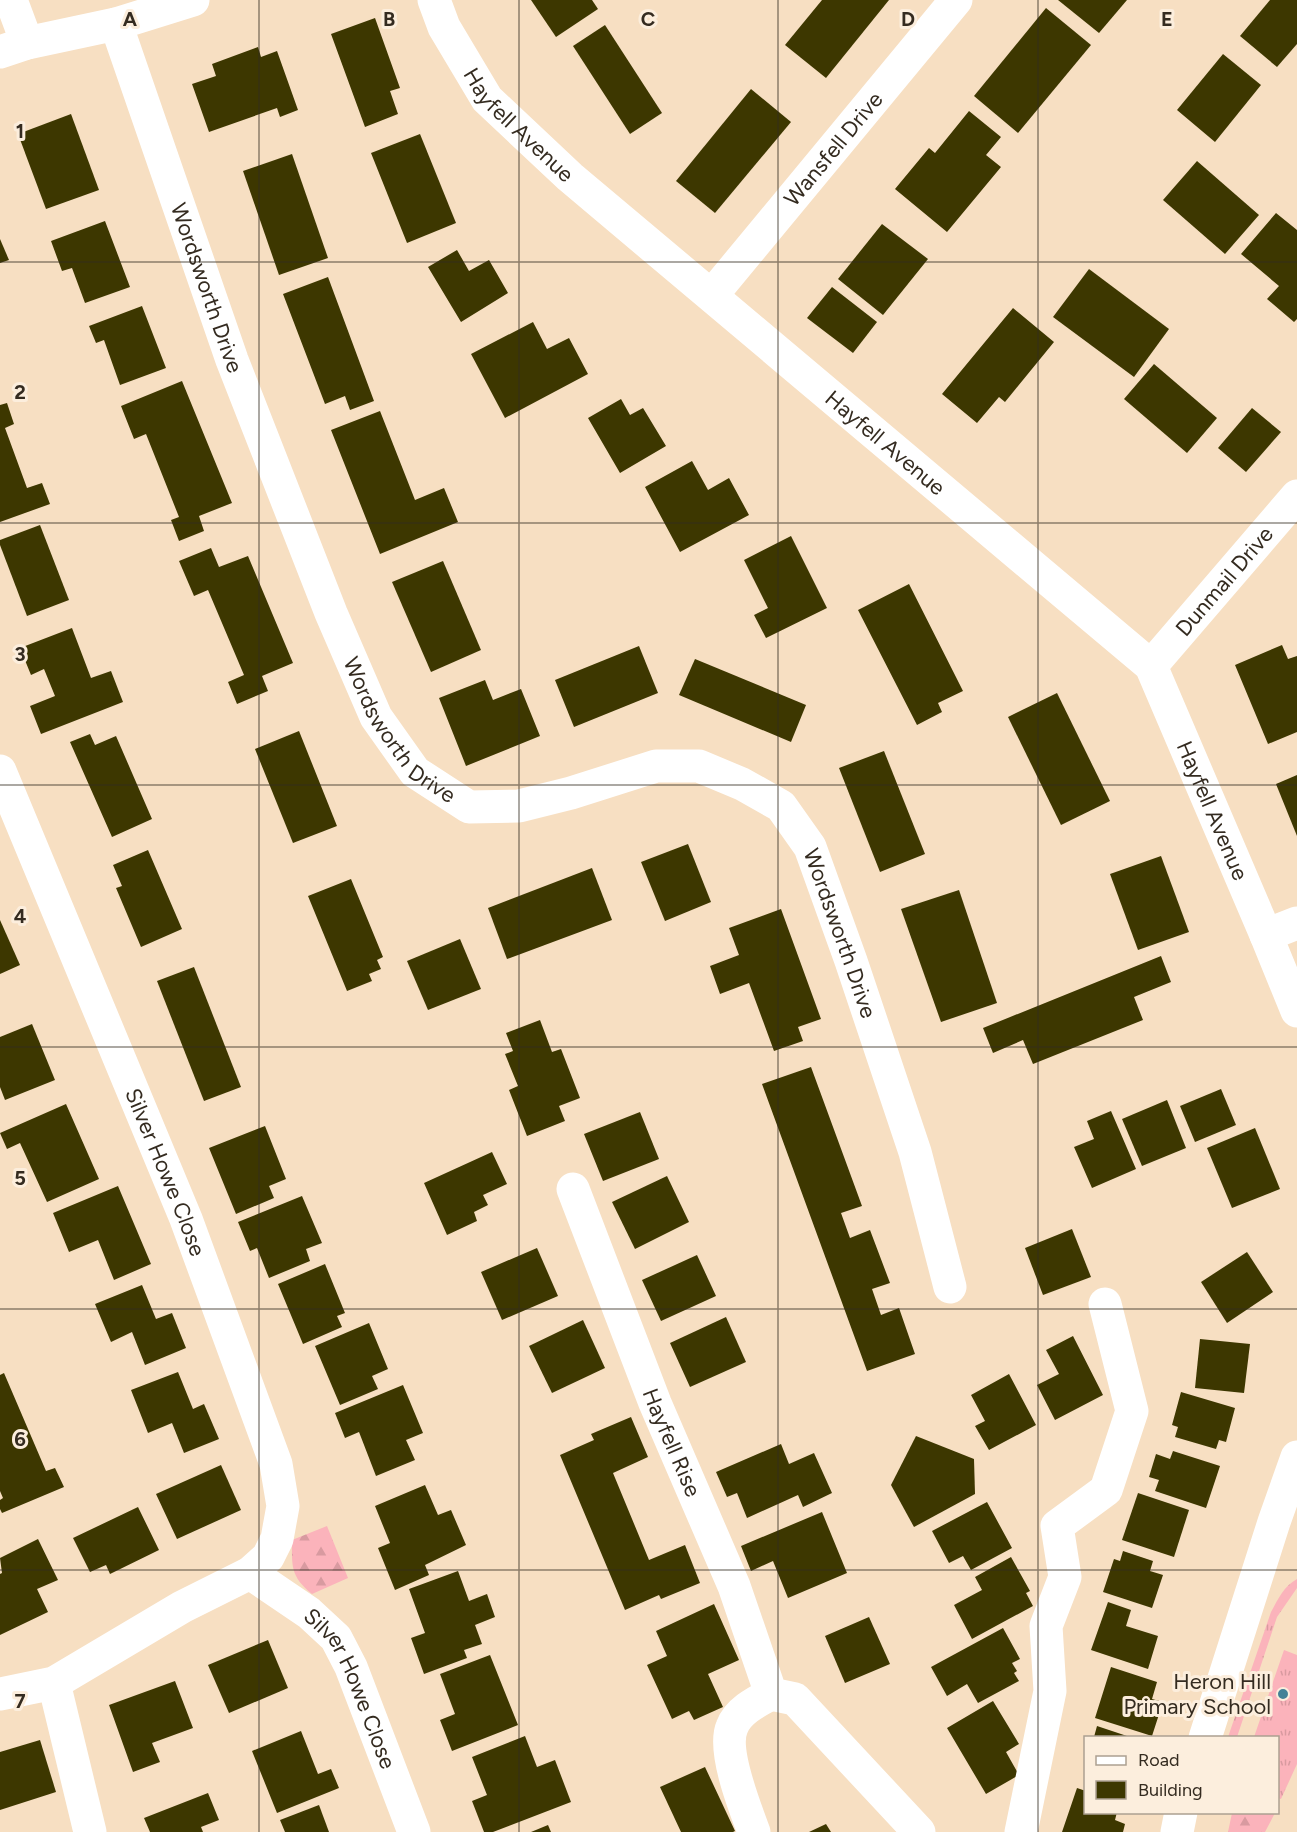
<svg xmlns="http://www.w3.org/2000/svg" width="1297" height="1832" font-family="Figtree,sans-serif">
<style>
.grass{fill:url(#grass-tufts)}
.forest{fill:url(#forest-firs)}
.building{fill:#3d3700}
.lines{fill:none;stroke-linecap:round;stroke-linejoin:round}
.minor{stroke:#fff;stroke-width:33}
.grid{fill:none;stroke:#342b20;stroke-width:1.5;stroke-opacity:0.55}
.poi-dot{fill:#438297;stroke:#fceedd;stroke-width:2}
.labels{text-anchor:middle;stroke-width:6;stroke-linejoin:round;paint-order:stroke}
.street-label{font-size:22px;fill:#342b20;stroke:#fceedd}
.poi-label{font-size:22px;fill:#342b20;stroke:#fceedd;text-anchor:end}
.grid-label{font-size:20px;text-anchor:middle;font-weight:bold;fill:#342b20;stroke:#fceedd;stroke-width:6;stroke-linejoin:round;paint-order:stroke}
</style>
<defs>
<pattern id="grass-tufts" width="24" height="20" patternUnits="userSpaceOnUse" patternTransform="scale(1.5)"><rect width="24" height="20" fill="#fbb3bb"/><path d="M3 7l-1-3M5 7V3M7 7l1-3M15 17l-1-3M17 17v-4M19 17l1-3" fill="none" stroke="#d89aa0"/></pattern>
<pattern id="forest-firs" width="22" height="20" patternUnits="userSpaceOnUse" patternTransform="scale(1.5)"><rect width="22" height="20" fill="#fbb3bb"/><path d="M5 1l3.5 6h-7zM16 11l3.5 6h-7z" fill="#d89aa0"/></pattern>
</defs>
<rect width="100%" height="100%" fill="#f7dfc2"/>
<g class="grass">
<path d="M1297,1579V1588L1277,1617L1237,1737H1228L1271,1612C1278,1599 1284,1586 1297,1579Z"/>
<polygon points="1284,1650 1297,1655 1297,1764 1281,1799 1278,1798 1278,1738 1254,1737"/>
</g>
<g class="forest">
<path d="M327,1526L348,1578L312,1594C290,1576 292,1566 292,1540Z"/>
<polygon points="1232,1813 1232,1812 1275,1813 1265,1832 1228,1832"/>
</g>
<g class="building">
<polygon points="531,0 592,0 598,9 556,37"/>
<polygon points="822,0 889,0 826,78 785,45"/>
<polygon points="1058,0 1127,0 1099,33"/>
<polygon points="1270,0 1297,0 1297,44 1277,67 1240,36"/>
<polygon points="1046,8 1091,45 1018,133 974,96"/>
<polygon points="375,18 400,88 390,91 398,114 365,127 331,34"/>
<polygon points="605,25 662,113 630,134 573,46"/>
<polygon points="258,47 261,57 277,51 298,110 280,117 277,108 209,132 192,84 216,76 212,64"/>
<polygon points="1223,54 1261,85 1215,142 1177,110"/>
<polygon points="751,89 791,122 715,213 676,181"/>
<polygon points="969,111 1001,137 986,155 1001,167 947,232 895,189 929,148 935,153"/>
<polygon points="71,114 99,190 46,209 18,134"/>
<polygon points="420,134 456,223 407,243 371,153"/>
<polygon points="292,154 328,258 279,275 243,171"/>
<polygon points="1197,161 1259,215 1225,254 1163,200"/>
<polygon points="1276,213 1297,230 1297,319 1294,322 1267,299 1279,286 1241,254"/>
<polygon points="105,221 130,287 85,303 72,268 62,271 51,241"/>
<polygon points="882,224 928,259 883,315 838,279"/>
<polygon points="0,239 9,260 0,263"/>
<polygon points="457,250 469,271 489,260 508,293 461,322 428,267"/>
<polygon points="1089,269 1169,329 1134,377 1053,317"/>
<polygon points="328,277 374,401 350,410 345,396 325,404 283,294"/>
<polygon points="832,287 877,322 853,353 807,318"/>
<polygon points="142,306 166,368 120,385 104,340 96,343 89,326"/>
<polygon points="1013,308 1054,342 1005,402 999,397 977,423 942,394"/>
<polygon points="533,322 547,349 569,338 588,374 505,418 471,354"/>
<polygon points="1154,364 1217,418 1187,453 1124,399"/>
<polygon points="182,381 232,503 199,516 204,531 179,541 171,520 179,517 146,434 134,439 121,406"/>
<polygon points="621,399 630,415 643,408 666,446 620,473 588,418"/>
<polygon points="7,403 14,424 5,428 27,488 42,483 50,504 0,522 0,405"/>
<polygon points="1252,408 1281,432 1246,472 1218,448"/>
<polygon points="380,411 415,500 444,488 458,522 380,554 331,430"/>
<polygon points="692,461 708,490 729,478 749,515 680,552 645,487"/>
<polygon points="40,525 69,600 27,616 0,545 0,540"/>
<polygon points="791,536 827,608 766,638 754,615 768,608 744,560"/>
<polygon points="211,548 219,567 248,556 293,663 262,676 268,691 237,704 228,682 244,675 208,590 194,596 179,561"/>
<polygon points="443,561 481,650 431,672 392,582"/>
<polygon points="909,584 963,691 938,703 942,712 917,725 858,610"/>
<polygon points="72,628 91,678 111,671 123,702 41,734 30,706 55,696 44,669 31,675 20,648"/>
<polygon points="1282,645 1288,659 1297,656 1297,732 1268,744 1235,665"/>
<polygon points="639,646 658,693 574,727 555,680"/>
<polygon points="695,659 806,705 791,742 679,695"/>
<polygon points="485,680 493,700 521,689 540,736 466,766 439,698"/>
<polygon points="1057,693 1110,801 1061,825 1008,717"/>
<polygon points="299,731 337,826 293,843 255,749"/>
<polygon points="90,734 95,745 116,736 152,819 112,837 70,742"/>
<polygon points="884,751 925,854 880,872 839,768"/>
<polygon points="1297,775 1297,836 1276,784"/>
<polygon points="688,844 711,902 665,921 641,862"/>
<polygon points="148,850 182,929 141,947 116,888 122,886 113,865"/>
<polygon points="1161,856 1189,932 1138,950 1110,874"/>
<polygon points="592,868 612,920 507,959 488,908"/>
<polygon points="351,879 383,957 377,960 381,969 369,974 372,981 347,991 308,896"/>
<polygon points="959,890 997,1003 941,1022 901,909"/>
<polygon points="781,909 821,1019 798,1027 803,1041 774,1051 749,983 720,994 710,966 739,955 729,928"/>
<polygon points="0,920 20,965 0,974"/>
<polygon points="460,939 481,989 428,1010 407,961"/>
<polygon points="1161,956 1171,982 1134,997 1143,1020 1033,1064 1023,1040 993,1053 983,1028"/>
<polygon points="194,967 241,1087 204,1101 157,981"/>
<polygon points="540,1020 552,1052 561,1049 580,1098 559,1106 565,1121 527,1136 509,1090 518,1086 505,1054 513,1051 506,1033"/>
<polygon points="32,1024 55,1080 5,1100 0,1087 0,1037"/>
<polygon points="811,1067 862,1206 841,1213 850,1238 870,1230 890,1283 872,1289 881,1315 899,1308 915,1354 867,1371 762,1084"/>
<polygon points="1221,1089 1236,1125 1195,1142 1180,1106"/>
<polygon points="1167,1100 1186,1148 1142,1166 1122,1119"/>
<polygon points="66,1104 99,1179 47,1202 20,1143 7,1149 0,1133"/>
<polygon points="1111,1111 1136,1169 1092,1188 1074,1147 1094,1139 1087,1121"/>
<polygon points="640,1112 659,1159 603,1181 584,1134"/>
<polygon points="265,1126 286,1179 269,1186 274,1198 236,1214 209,1148"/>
<polygon points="1255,1128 1280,1189 1232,1208 1207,1148"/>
<polygon points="492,1152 507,1184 483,1195 488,1205 474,1212 477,1221 447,1235 424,1183"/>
<polygon points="667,1176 689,1222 635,1249 612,1202"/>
<polygon points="118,1186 151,1264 114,1280 98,1240 69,1252 53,1213"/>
<polygon points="302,1196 322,1243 306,1249 310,1261 269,1278 257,1248 250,1251 238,1222"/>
<polygon points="1072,1229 1091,1277 1043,1295 1025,1248"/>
<polygon points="537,1248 558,1296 502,1320 481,1272"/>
<polygon points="1247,1252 1273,1292 1227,1323 1201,1282"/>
<polygon points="697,1255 716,1296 661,1321 642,1280"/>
<polygon points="325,1264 345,1313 337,1316 342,1327 303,1344 278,1284"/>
<polygon points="142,1285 156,1319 172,1313 186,1348 145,1365 132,1332 111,1342 95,1304"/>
<polygon points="726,1317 746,1362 690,1387 670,1343"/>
<polygon points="583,1320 605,1368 552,1393 529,1346"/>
<polygon points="369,1323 388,1369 372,1376 378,1389 340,1405 315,1346"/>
<polygon points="1073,1336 1103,1395 1055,1420 1037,1385 1059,1374 1046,1350"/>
<polygon points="1200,1339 1250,1344 1244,1393 1195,1388"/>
<polygon points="178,1372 193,1409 204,1404 219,1439 184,1453 172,1423 148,1433 131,1390"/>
<polygon points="4,1373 46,1471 55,1468 64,1487 2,1513 0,1509 0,1500 3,1498 0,1491 0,1375"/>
<polygon points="1009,1374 1036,1425 989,1450 975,1426 985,1421 971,1395"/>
<polygon points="403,1385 423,1433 406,1440 415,1460 376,1476 359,1432 345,1438 335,1413"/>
<polygon points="1181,1392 1235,1408 1226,1442 1219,1440 1216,1449 1175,1437 1178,1427 1172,1425"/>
<polygon points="631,1417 648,1457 613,1473 649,1560 685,1545 700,1583 661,1599 659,1595 625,1610 560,1455 594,1440 591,1434"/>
<polygon points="916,1436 974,1459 975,1494 914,1527 891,1485"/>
<polygon points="781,1444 789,1464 814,1453 832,1493 803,1507 798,1495 747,1518 737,1493 727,1497 716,1472"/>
<polygon points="1173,1451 1220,1466 1206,1508 1155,1491 1159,1480 1149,1477 1156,1454 1170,1459"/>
<polygon points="221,1465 241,1510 177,1539 156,1494"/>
<polygon points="425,1485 438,1515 451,1510 466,1545 425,1565 429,1575 395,1590 378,1548 390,1543 375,1506"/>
<polygon points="1138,1493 1189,1510 1174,1557 1122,1540"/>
<polygon points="987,1502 1012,1548 971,1570 963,1556 949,1563 932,1531"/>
<polygon points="138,1507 159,1550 110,1574 106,1565 90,1572 73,1538"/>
<polygon points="822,1512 847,1573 788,1598 773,1561 751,1571 741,1546"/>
<polygon points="38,1539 58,1580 37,1589 48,1612 0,1635 0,1574 2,1573 0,1558"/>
<polygon points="1123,1551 1153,1561 1150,1571 1163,1575 1152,1608 1103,1592 1114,1559 1120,1561"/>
<polygon points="1011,1557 1030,1591 1026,1593 1033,1606 972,1639 954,1605 982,1590 975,1577"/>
<polygon points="458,1571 469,1601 487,1594 495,1617 475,1625 482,1644 464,1650 467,1658 424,1674 411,1638 425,1633 409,1589"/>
<polygon points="1108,1602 1131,1610 1126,1626 1158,1636 1148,1669 1091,1650"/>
<polygon points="714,1604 739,1660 708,1674 723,1707 694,1720 689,1711 672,1719 647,1665 667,1656 656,1631"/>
<polygon points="869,1617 890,1664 845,1683 825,1636"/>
<polygon points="1003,1628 1020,1659 1012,1663 1017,1671 1014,1673 1019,1681 978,1703 967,1684 947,1696 931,1667"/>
<polygon points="268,1640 288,1688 229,1713 208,1665"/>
<polygon points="490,1655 518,1725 452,1751 440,1720 455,1714 440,1674"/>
<polygon points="1111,1667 1157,1682 1152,1699 1163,1702 1152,1736 1095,1718"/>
<polygon points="175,1681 193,1728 152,1743 160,1762 133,1772 109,1705"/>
<polygon points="993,1701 1019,1744 1006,1752 1019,1775 986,1794 947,1728"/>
<polygon points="1097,1726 1130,1737 1094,1737"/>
<polygon points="301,1731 318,1774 331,1769 339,1788 277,1813 252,1751"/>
<polygon points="525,1736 537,1767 555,1760 571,1802 493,1832 484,1832 472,1801 487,1795 472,1757"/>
<polygon points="40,1740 56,1792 0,1810 0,1752"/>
<polygon points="705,1767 735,1831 733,1832 681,1832 660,1787"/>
<polygon points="1077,1788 1086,1791 1086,1812 1117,1812 1115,1820 1125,1824 1123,1832 1062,1832"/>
<polygon points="208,1793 219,1820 201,1827 203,1832 150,1832 144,1818"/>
<polygon points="319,1805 329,1832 285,1832 280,1820"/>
<polygon points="826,1824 831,1832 809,1832"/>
<polygon points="548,1825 551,1832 531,1832"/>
</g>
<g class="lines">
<g class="minor">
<polyline points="11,0 27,43"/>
<path id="s1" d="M434,0L444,27L487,99L570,177L1151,666L1266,935L1297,1011"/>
<path id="s2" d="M116,24L232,360L331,613L376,717L415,772L469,807L519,806L571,793L656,766H699L742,784L781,806L810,847L851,961L915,1152L950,1287"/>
<polyline points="0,52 27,43 116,24 193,0"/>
<path id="s3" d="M712,295L956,0"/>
<path id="s4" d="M1151,666L1297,496"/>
<path id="s5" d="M0,771L186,1219L276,1464L283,1506L277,1539L268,1557L250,1573L182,1607L54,1683L0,1694"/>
<polyline points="1266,935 1297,923"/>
<path id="s6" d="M573,1189L655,1403L734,1586L771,1694L795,1699L919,1832"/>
<path id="s7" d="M250,1573L309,1613L336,1638L351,1667L414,1832"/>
<polyline points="54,1683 90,1832"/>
<polyline points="1205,1738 1274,1522 1297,1457"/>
<path d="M754,1832C745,1808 722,1750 732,1727C738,1711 756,1702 771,1694"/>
<polyline points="1021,1832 1050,1691 1046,1626 1065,1577 1057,1526 1106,1490 1132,1411 1105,1304"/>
<polyline points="1177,1832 1181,1812"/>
</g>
</g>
<path class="grid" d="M259,0V1832M519,0V1832M778,0V1832M1038,0V1832M0,262H1297M0,523H1297M0,785H1297M0,1047H1297M0,1309H1297M0,1570H1297"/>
<circle class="poi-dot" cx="1283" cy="1694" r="6"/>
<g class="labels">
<g class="street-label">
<text dy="8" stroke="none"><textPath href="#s1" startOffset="153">Hayfell Avenue</textPath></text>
<text dy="8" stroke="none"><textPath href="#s3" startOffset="190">Wansfell Drive</textPath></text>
<text dy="8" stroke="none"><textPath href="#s2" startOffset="279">Wordsworth Drive</textPath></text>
<text dy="8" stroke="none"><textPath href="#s1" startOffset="639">Hayfell Avenue</textPath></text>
<text dy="8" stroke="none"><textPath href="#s4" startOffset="112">Dunmail Drive</textPath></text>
<text dy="8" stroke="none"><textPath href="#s2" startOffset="765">Wordsworth Drive</textPath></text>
<text dy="8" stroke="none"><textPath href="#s1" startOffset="1143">Hayfell Avenue</textPath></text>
<text dy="8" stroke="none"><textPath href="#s2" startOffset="1341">Wordsworth Drive</textPath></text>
<text dy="8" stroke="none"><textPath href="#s5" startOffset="434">Silver Howe Close</textPath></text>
<text dy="8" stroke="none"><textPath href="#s6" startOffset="272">Hayfell Rise</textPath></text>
<text dy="8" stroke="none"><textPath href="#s7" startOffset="159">Silver Howe Close</textPath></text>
</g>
<g class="poi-label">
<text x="1271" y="1689">Heron Hill<tspan x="1271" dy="25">Primary School</tspan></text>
</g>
</g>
<g class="grid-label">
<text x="130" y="26">A</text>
<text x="389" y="26">B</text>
<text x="648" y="26">C</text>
<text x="908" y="26">D</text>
<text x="1167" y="26">E</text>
<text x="20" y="138">1</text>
<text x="20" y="399">2</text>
<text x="20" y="661">3</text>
<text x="20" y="923">4</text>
<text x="20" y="1185">5</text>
<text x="20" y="1446">6</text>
<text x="20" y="1708">7</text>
</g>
<rect x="1084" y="1736" width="195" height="78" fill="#fceedd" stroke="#aca091" stroke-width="1.5"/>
<rect x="1096" y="1756" width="30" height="9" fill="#ffffff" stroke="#aca091" stroke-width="1.5"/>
<text x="1138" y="1766" font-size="18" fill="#342b20">Road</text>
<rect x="1096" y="1781" width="30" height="18" fill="#3d3700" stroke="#aca091" stroke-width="1.5"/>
<text x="1138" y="1796" font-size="18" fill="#342b20">Building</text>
</svg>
